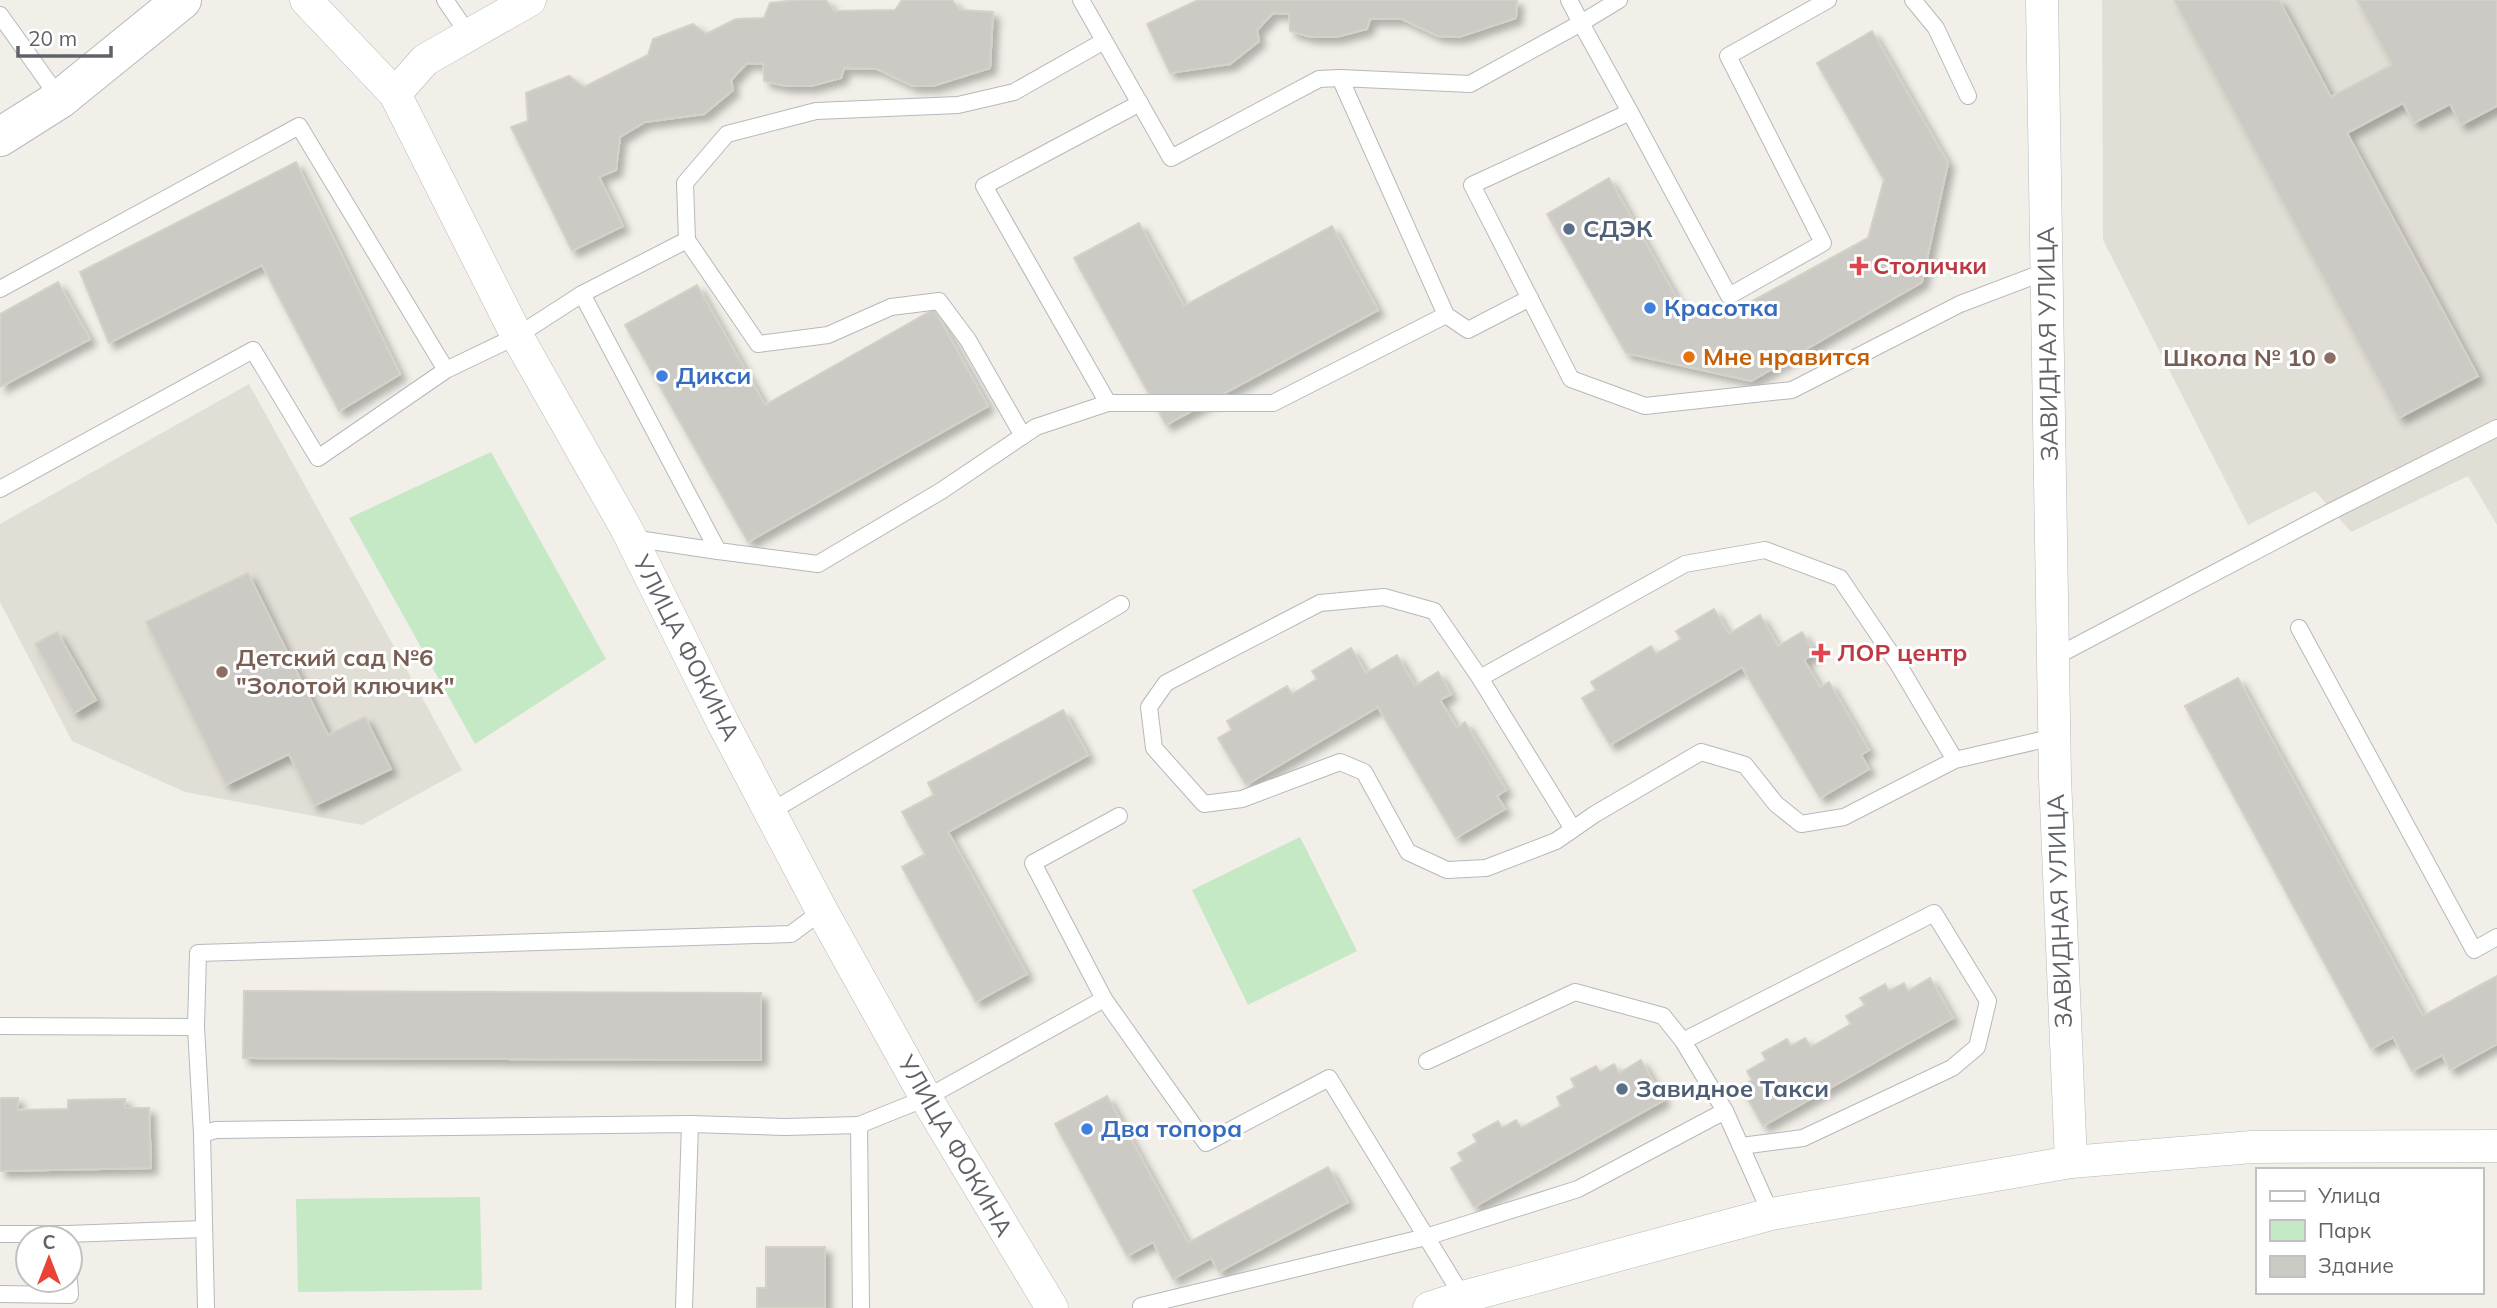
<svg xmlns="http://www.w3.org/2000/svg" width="2497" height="1308" font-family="Mulish,sans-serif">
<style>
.education{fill:#e1ded6}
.green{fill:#c5e8c5}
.building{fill:#cccac5;stroke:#d6d1c6;stroke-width:2;filter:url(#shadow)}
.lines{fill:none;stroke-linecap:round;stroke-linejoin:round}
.lane-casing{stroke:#b5b8bc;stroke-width:18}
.street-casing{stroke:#b5b8bc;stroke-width:33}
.secondary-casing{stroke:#b6babf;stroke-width:40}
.lane{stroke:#fff;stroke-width:16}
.street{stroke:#fff;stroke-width:32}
.secondary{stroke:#fff;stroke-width:38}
.service-dot{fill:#5c6f8a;stroke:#fff;stroke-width:2.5}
.health-dot{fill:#e0444e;stroke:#fff;stroke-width:2.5}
.shop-dot{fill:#3f7fe0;stroke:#fff;stroke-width:2.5}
.food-dot{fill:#e8710a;stroke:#fff;stroke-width:2.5}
.education-dot{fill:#8d6e63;stroke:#fff;stroke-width:2.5}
.labels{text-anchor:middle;stroke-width:6;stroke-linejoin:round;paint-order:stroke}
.service-label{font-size:24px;font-weight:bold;fill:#4e5e75;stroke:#fff;text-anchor:start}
.health-label{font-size:24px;font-weight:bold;fill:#be3a42;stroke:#fff;text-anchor:start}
.shop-label{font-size:24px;font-weight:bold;fill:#366cbe;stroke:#fff;text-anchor:start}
.street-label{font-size:24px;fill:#5f6368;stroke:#fff}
.food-label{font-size:24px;font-weight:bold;fill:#c56008;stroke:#fff;text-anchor:start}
.education-label{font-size:24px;font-weight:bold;fill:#785e54;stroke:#fff;text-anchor:end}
</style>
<defs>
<filter id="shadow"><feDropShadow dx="6" dy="6" stdDeviation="3.5" flood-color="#0004"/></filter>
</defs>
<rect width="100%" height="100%" fill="#f1efe8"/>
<g class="education">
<polygon points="2102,0 2497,0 2497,525 2468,476 2351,532 2315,491 2248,525 2103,240"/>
<polygon points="249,384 462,770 362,825 185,792 72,741 0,602 0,524"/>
</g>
<g class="green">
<polygon points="491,452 606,659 475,744 349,518"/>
<polygon points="1300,837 1357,951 1248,1005 1192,890"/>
<polygon points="480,1197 482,1290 298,1292 296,1199"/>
</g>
<g class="building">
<polygon points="796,0 826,0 834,11 895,10 902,0 952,0 960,10 993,12 990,68 933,86 913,86 877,69 844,68 841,78 811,86 786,86 764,81 763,64 747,63 731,80 733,90 704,114 645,122 620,137 616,170 599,177 623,226 572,251 511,127 528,121 526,93 569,76 584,87 648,55 653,39 693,24 706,34 736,19 764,18 770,3"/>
<polygon points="1198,0 1517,0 1516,18 1459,37 1438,36 1402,19 1370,19 1367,29 1336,37 1311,37 1290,31 1289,14 1273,13 1257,30 1259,41 1230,64 1170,73 1147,24"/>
<polygon points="2174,0 2279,0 2331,97 2392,65 2357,0 2497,0 2497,106 2461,125 2450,104 2414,123 2403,103 2347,133 2478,376 2399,418"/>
<polygon points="1872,31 1948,163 1922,282 1751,381 1626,353 1547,214 1609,178 1683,309 1721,318 1868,238 1884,180 1817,63"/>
<polygon points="296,162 400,374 339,411 262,265 109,343 80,272"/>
<polygon points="1139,223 1184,306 1332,226 1378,310 1166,425 1074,258"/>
<polygon points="58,282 90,339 0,387 0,314"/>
<polygon points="697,285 765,405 934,309 988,406 748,542 625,325"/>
<polygon points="248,573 328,735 365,717 391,769 314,806 289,754 226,785 146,622"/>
<polygon points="1714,609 1729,634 1760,615 1778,646 1802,632 1815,653 1804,660 1820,687 1829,682 1869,750 1861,755 1869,769 1820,798 1742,667 1610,745 1582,698 1596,690 1591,682 1651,646 1656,654 1681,639 1676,631"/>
<polygon points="57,632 96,700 74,713 35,644"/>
<polygon points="1351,648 1366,673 1397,655 1415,686 1438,672 1451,694 1440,700 1457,728 1465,722 1506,790 1497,796 1505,809 1456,838 1378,707 1246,785 1218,738 1232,730 1227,721 1287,686 1292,694 1317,679 1312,671"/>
<polygon points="2238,678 2423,1016 2497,976 2497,1044 2450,1070 2442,1055 2412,1071 2393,1037 2371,1049 2185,706"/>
<polygon points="1063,710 1088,755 948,832 1027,974 976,1002 902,867 925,854 902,812 934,795 928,783"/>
<polygon points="1930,978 1953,1018 1763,1126 1741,1087 1752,1080 1747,1071 1766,1060 1762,1053 1787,1039 1791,1046 1805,1038 1811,1047 1851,1024 1846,1016 1865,1005 1860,998 1885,984 1889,991 1904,983 1908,991"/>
<polygon points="244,991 761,993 761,1060 243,1058"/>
<polygon points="1641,1060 1664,1100 1474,1207 1451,1168 1463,1161 1458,1153 1477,1142 1473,1135 1498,1121 1502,1128 1516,1120 1521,1128 1561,1106 1557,1097 1575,1087 1571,1079 1596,1066 1600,1072 1614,1064 1619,1073"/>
<polygon points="1107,1096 1188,1243 1328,1167 1348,1202 1219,1272 1211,1258 1173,1279 1153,1242 1127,1256 1055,1124"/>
<polygon points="0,1098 18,1098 18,1110 68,1109 68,1100 125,1099 125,1108 149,1108 151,1168 0,1171"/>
<polygon points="766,1247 825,1247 825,1308 757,1308 757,1288 766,1288"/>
</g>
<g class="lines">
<defs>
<g id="lane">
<polyline points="445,0 469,35"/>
<polyline points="1081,0 1171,158 1319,79 1340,78"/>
<polyline points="1569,0 1581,23 1619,0"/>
<polyline points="1828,0 1728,56 1823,243 1729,296 1630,112 1472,185 1571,379 1645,406 1792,390 1960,304 2047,271"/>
<polyline points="1913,0 1936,28 1968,96"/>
<polyline points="0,15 60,99"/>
<polyline points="1140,103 984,186 1108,403 1273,403 1446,315"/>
<polyline points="687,240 685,183 727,134 816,111 958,105 1014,92 1104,41"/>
<polyline points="0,289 299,126 446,370"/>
<polyline points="582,294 687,240 758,344 828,335 891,307 939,301 968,340 1023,436"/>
<polyline points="1530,298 1468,330 1446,315 1340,78 1470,84 1581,23 1630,112"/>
<polyline points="0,489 253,350 318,458 446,370 517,336 582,294 718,551 818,564 941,491 1036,427 1108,403"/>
<polyline points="631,538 718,551"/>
<polyline points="2299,628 2474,950 2497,937"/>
<polyline points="2053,658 2332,511 2497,428"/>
<polyline points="1480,678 1573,829"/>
<polyline points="1955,760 1844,817 1801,824 1776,804 1745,765 1701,752 1595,814 1556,841 1486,868 1447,870 1408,852 1364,772 1340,762 1242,799 1204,804 1154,748 1149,707 1166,683 1320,603 1384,597 1434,611 1480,678 1685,564 1765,550 1840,578 1898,664 1955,760 2054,737"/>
<polyline points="770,812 1121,604"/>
<polyline points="1104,999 1033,863 1119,816"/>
<polyline points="0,1026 196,1027"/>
<polyline points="1683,1041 1934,913 1988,1001 1977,1047 1952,1068 1803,1138 1741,1146"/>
<polyline points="1427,1061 1575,992 1663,1016 1683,1041 1725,1111"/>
<polyline points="859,1125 926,1098 1104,999 1206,1143 1329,1078 1463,1297"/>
<polyline points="202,1134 196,1027 198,953 791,934 822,911"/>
<polyline points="0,1234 67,1234"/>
<polyline points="67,1238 67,1234 204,1229"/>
<polyline points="0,1294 70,1295 69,1280"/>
<polyline points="1141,1306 1426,1237 1578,1189 1725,1111 1771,1214"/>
<polyline points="206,1308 202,1134 216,1130 690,1124 785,1127 859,1125 861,1308"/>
<polyline points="684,1308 690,1124"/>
</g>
<g id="street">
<polyline points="306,0 395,94 517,336 626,528 723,723 822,911 926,1098 1052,1308"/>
<polyline points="395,94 425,60 530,0"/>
<polyline points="2071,1162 2252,1147 2497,1146"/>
<polyline points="1429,1308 1463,1297 1771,1214 2071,1162 2055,778 2042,0"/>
</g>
<polyline id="secondary" points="0,137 60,99 182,0"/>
</defs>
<use href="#lane" class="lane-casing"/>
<use href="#street" class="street-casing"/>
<use href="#secondary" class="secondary-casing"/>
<use href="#lane" class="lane"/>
<use href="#street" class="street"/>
<use href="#secondary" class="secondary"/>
</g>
<g class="service-dot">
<circle cx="1569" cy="229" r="7"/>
<circle cx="1622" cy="1089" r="7"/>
</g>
<g class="health-dot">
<path d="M1855.5 255.5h7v7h7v7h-7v7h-7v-7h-7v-7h7z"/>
<path d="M1817.5 642.5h7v7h7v7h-7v7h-7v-7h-7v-7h7z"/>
</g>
<g class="shop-dot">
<circle cx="1650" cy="308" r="7"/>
<circle cx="662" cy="376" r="7"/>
<circle cx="1087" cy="1129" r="7"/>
</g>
<circle class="food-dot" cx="1689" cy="357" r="7"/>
<g class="education-dot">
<circle cx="2330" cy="358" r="7"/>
<circle cx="222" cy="672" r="7"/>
</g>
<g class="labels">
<g class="service-label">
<text x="1583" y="237">СДЭК</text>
<text x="1636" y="1097">Завидное Такси</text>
</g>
<g class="health-label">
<text x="1873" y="274">Столички</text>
<text x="1837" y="661">ЛОР центр</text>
</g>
<g class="shop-label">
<text x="1664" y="316">Красотка</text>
<text x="676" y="384">Дикси</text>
<text x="1101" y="1137">Два топора</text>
</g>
<g class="street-label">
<text transform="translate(2048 344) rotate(-91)" y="8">ЗАВИДНАЯ УЛИЦА</text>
<text transform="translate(686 648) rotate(63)" y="8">УЛИЦА ФОКИНА</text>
<text transform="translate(2060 911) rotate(-92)" y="8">ЗАВИДНАЯ УЛИЦА</text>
<text transform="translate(955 1146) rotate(60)" y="8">УЛИЦА ФОКИНА</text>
</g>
<g class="food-label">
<text x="1703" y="365">Мне нравится</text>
</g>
<g class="education-label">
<text x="2316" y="366">Школа № 10</text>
<text x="236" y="666" text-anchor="start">Детский сад №6<tspan x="236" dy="28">"Золотой ключик"</tspan></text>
</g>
</g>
<rect x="2256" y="1168" width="228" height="126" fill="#ffffff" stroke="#bfc1c3" stroke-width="2"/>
<rect x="2270" y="1191" width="35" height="10" fill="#ffffff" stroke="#bfc1c3" stroke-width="2"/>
<text x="2318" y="1203" font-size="21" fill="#5f6368">Улица</text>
<rect x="2270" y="1220" width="35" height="21" fill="#c5e8c5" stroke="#bfc1c3" stroke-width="2"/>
<text x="2318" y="1238" font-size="21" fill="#5f6368">Парк</text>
<rect x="2270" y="1256" width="35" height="21" fill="#cccac5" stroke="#bfc1c3" stroke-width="2"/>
<text x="2318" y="1273" font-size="21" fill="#5f6368">Здание</text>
<g transform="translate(49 1259)"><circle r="33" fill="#ffffff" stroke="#bfc1c3" stroke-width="2"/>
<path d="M0-5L12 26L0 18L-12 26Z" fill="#ea4335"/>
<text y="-10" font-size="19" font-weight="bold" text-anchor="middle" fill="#5f6368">С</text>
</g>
<path d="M18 46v10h93v-10" fill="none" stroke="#5f6368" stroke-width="3.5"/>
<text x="28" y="46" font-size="21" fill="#5f6368" stroke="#ffffff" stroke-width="5" paint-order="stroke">20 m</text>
</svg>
